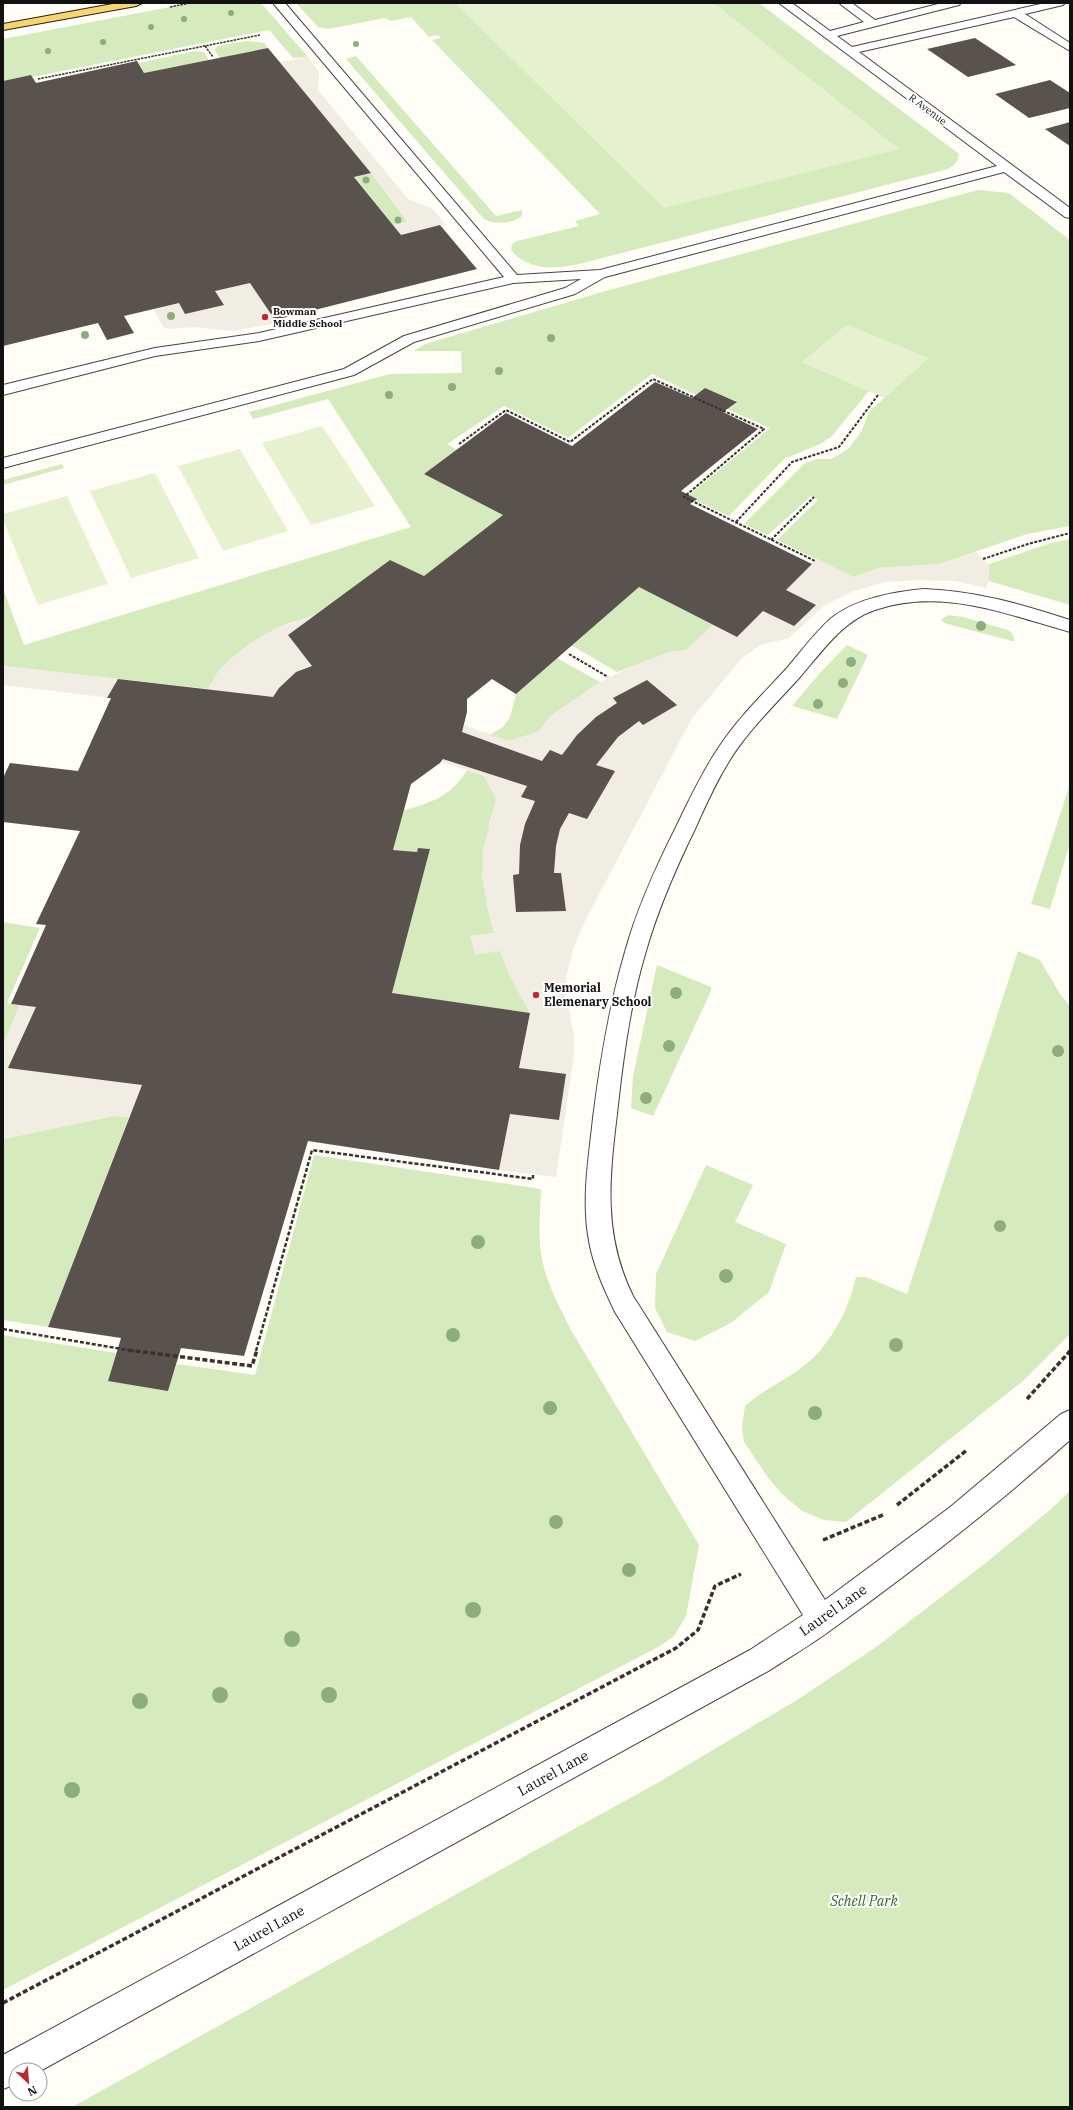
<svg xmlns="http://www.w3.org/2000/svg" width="1073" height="2110" font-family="'IBM Plex Serif',serif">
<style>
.green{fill:#d5ebbd}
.pitch{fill:#e6f2cf}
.plaza{fill:#f1ede2}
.building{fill:#5a524d}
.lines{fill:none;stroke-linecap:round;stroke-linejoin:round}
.minor-casing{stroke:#444;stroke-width:2}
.major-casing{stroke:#222;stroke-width:2}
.path-far3{stroke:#333;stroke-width:1.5;stroke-dasharray:2.5 1;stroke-linecap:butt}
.path-far2{stroke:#333;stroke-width:2;stroke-dasharray:3 1.5;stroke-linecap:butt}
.path-far1{stroke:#333;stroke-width:2.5;stroke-dasharray:4 2;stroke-linecap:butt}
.path{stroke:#333;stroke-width:3.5;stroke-dasharray:5 2.5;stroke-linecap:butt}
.minor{fill:#fff;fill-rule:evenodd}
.major{fill:#f9d66b;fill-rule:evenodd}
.tree{fill:#8dad7f}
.poi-dot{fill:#c4262e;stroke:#fff;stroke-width:1.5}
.labels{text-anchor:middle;stroke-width:4;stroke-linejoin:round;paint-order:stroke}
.far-street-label{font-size:10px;fill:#111;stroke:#fff}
.far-poi-label{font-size:10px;font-weight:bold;fill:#111;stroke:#fff;text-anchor:start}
.poi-label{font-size:12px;font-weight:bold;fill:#111;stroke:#fff;text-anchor:start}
.near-street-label{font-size:14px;fill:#111;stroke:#fff}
.near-park-label{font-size:14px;font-style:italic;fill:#2f6b1f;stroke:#fff}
</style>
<rect width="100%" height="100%" fill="#fffdf5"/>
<g class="green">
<polygon points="191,3 261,3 308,57 293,58 269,30 32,77 31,75 3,81 3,39"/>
<path d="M296,3H759L959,154C958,162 955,165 948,169L583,263C560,269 528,272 511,250L512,244L517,241L579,226L575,221L600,214L432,40L441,38L437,35L429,37L411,17L391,21L385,18L328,29L318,27Z"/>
<polygon points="247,41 265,43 268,48 220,58 214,50 218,46"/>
<polygon points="195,51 204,52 209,60 144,73 139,63"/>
<path d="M356,56L496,216L522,210V216C513,224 494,225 484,219L346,59Z"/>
<polygon points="371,173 408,222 393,225 355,177"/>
<path d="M978,190L1009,193L1070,240V526L1027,534L940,564L879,568L853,577L777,540L818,500L811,496L768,535L744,524L804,464L816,459H831L848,449L861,432L869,412L928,358L847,325L802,362L869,391L831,437L820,444L784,459L729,516L695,500L696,498L689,495L770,428L727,409L736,401L705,388L696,395L652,374L568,438L504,406L447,444L457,450L424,474L503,515L424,576L390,560C365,578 341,597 316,614C308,619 296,620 287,624C254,638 225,658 208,689L3,666V589L24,645L411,527L328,399L253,419L249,412L390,374L462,373L461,351H414L425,344L609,290Z"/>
<polygon points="62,464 64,468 3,485 3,480"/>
<polygon points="1070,539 1070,605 989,581 989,564 1051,543"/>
<polygon points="639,587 713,625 686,650 670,652 617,672 571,645"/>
<polygon points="948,615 963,617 1008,630 1012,633 1015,641 1012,641 944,623 941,620"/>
<polygon points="847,645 868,655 837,719 792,706 820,673"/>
<polygon points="557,658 600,682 552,715 538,732 509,741 490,735 503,727 510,717 516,694"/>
<path d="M467,770L484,776L497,799L489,824L487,906L494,933L470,936L500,951L510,976L530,1013L392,993L430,849L418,848L417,852L393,850L404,810C432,803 451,796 467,770Z"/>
<polygon points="1070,784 1070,843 1050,909 1031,904"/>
<polygon points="3,922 40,928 7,1003 20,1006 3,1045"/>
<path d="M1018,951L1040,960L1060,994L1070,1006V1334L1024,1380L846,1522L824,1520L802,1511L783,1495L769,1479L744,1442L742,1427L745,1406C766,1387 794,1377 814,1357C835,1336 850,1305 856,1277H866L907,1294Z"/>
<polygon points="657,965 711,987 711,991 653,1116 631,1108 633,1076"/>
<polygon points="113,1116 129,1117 48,1327 3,1320 3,1139"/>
<path d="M314,1155L541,1189C540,1214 537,1243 544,1268C550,1290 561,1310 571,1330L699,1545L686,1616L674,1636L660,1646L3,1990V1335L116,1353L108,1381L168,1390L177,1364L255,1375Z"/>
<polygon points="706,1165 753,1185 735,1222 786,1244 769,1292 731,1323 695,1341 667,1332 655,1308 656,1274"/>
<polygon points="1070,1491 1070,2107 72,2107 659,1782 797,1700 876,1647 983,1565 1050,1510"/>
</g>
<g class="pitch">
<polygon points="455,3 714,3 899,149 664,208"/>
<polygon points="847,325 929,358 884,398 802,362"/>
<polygon points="322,426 375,506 311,525 262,443"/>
<polygon points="240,449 288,531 223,551 178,466"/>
<polygon points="155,473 199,558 131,578 90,491"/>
<polygon points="67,496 108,584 38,605 3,520 3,514"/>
</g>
<g class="plaza">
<polygon points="308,57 319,72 318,90 408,199 433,209 445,224 401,235 393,225 408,221 371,173 279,62"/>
<polygon points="250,283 277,323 232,331 194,327 171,329 164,328 153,309 179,303 186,314 223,305 215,291"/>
<polygon points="975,552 989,564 989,581 986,588 955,581 919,580 885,582 851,592 825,605 789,638 760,645 742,658 692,718 585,921 573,949 567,973 566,995 574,1036 574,1055 556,1177 499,1170 530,1013 510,976 500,951 475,955 470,936 494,933 487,906 482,877 483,850 496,799 484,776 442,762 453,747 462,732 464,725 509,741 538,732 552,715 600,682 632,666 670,652 686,650 713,625 737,637 817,559 853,577 879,568 940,564"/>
<polygon points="314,615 288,635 324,680 280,718 3,685 3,666 208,689 217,673 232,657 252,642 275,629"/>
<polygon points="20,1004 36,1007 8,1067 142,1085 129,1117 113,1116 3,1139 3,1045"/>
</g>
<g class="building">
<polygon points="975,38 1016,65 968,77 927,49"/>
<polygon points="268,48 371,173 354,177 401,235 440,225 477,269 275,320 250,283 215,291 224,305 185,314 179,303 124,316 134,333 107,340 98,323 3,346 3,81 31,75 36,83 137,61 144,73"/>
<polygon points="1050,80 1070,93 1070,108 1029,118 995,94"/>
<polygon points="1070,122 1070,146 1045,129"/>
<polygon points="655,382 692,398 705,388 737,402 723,412 758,429 681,491 697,499 690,504 812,564 786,590 816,605 794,626 763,611 737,637 639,587 516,694 492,679 467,699 467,712 462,732 542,761 550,750 562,755 577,735 596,717 617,703 613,698 647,680 677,705 643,725 639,721 618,737 596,765 615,771 587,819 569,813 560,829 556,846 554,873 561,873 566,911 516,912 513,875 519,874 520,845 525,824 535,801 521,797 527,786 443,759 440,763 411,784 393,850 417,852 418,848 430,849 392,993 530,1013 519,1068 566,1074 559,1120 510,1114 499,1170 308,1141 244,1356 181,1348 168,1391 108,1381 121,1338 48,1327 142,1085 8,1068 36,1007 11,1004 46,925 36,924 80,831 3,822 3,778 10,763 78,771 111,698 107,698 118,679 273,697 279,688 296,672 312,666 288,635 390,560 424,576 503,515 424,474 506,413 572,446"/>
</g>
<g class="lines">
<defs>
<g id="minor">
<polygon points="273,3 285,3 517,275 600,270 997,166 779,3 792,3 830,31 864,22 839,3 852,3 875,20 942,3 961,3 959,5 837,36 852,47 1045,3 1065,3 1063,5 1025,14 1070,43 1070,51 1014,17 859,52 1070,208 1070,218 1065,217 1004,172 605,277 575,294 414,342 354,375 3,468 3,458 344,369 404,336 565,288 581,279 513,283 259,341 155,356 3,395 3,385 155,348 259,333 504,277"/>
<path d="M924,589C975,591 1022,604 1070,620V632C1006,614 941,587 875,610C842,621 822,652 800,677C775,705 747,731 728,763C715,784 705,807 695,829C676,868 658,909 646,951C630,1004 623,1059 617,1114C609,1180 603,1235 633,1296L825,1600L949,1508L1061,1414L1070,1410V1440C994,1508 913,1571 831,1630C812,1644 790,1657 770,1670L40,2071L16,2070V2084L3,2089V2055L750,1650L803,1615L615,1312C603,1287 592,1263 588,1235C582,1196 589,1156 593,1118C600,1062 609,1006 625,952C637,908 656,867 676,827C689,800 702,772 719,747C738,718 764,693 787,668C799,654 820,626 834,616C859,598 893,592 924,589Z"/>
</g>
<polygon id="major" points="118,3 142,3 136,6 3,30 3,24"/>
</defs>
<use href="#minor" class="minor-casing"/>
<use href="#major" class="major-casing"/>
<g class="path-far3">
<polyline points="170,7 190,3"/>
<polyline points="205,46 213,57"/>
<polyline points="38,79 260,35"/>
</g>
<g class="path-far2">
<polyline points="459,444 506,410 570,442 653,379 764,429 684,497 815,561"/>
<polyline points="736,522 792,462 839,447 878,395"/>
<polyline points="771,540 814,497"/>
<polyline points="983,559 1028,544 1070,533"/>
<polyline points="569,654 608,677"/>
</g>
<g class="path-far1">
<polyline points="3,1329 134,1351"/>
<polyline points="256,1351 312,1150 533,1179 533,1175"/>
</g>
<g class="path">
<polyline points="128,1350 252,1366 257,1350"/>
<polyline points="1027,1399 1070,1351"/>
<polyline points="897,1505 967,1450"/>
<polyline points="823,1540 885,1514"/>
<polyline points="3,2003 676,1648 698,1630 715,1586 741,1574"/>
</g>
<use href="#minor" class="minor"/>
<use href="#major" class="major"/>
</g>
<g class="tree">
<circle cx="231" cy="13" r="3"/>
<circle cx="184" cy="19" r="3"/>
<circle cx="151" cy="27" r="3"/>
<circle cx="103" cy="42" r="3"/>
<circle cx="356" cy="44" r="3"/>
<circle cx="48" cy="51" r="3"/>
<circle cx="366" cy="180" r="3.5"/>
<circle cx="398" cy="220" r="3.5"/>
<circle cx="171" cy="316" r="4"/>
<circle cx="85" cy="335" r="4"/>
<circle cx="551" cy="338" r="4"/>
<circle cx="499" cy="371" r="4"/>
<circle cx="452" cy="387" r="4"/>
<circle cx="389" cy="395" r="4"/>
<circle cx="981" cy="626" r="5"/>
<circle cx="851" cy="662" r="5"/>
<circle cx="843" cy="683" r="5"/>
<circle cx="818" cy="704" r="5"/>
<circle cx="676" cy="993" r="6"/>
<circle cx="669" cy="1046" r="6"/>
<circle cx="1058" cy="1051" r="6"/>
<circle cx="646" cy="1098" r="6"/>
<circle cx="1000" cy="1226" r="6"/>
<circle cx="478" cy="1242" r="7"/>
<circle cx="726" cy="1276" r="7"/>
<circle cx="453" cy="1335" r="7"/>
<circle cx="896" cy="1345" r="7"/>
<circle cx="550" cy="1408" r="7"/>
<circle cx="815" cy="1413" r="7"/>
<circle cx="556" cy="1522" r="7"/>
<circle cx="629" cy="1570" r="7"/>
<circle cx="473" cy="1610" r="8"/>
<circle cx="292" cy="1639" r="8"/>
<circle cx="220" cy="1695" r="8"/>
<circle cx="329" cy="1695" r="8"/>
<circle cx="140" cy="1701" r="8"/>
<circle cx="72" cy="1790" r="8"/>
</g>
<g class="poi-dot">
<circle cx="265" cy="317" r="4"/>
<circle cx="536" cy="995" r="4"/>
</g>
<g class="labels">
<g class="far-street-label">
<text transform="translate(928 109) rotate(37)" y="4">R Avenue</text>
</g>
<g class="far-poi-label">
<text x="273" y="315">Bowman<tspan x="273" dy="12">Middle School</tspan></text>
</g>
<g class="poi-label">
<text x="544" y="992">Memorial<tspan x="544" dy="14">Elemenary School</tspan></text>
</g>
<g class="near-street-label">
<text transform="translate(833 1610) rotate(-35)" y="5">Laurel Lane</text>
<text transform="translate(553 1773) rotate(-29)" y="5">Laurel Lane</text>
<text transform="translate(269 1928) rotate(-29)" y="5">Laurel Lane</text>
</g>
<g class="near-park-label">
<text x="864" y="1906">Schell Park</text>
</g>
</g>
<rect width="1073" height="2110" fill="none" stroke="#111111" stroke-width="8"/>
<g transform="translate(28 2082) rotate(154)"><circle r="19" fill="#ffffff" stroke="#a0a0a0"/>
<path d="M0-3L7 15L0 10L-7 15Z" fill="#c4262e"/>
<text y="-6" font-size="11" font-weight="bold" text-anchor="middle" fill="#111111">N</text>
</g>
</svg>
